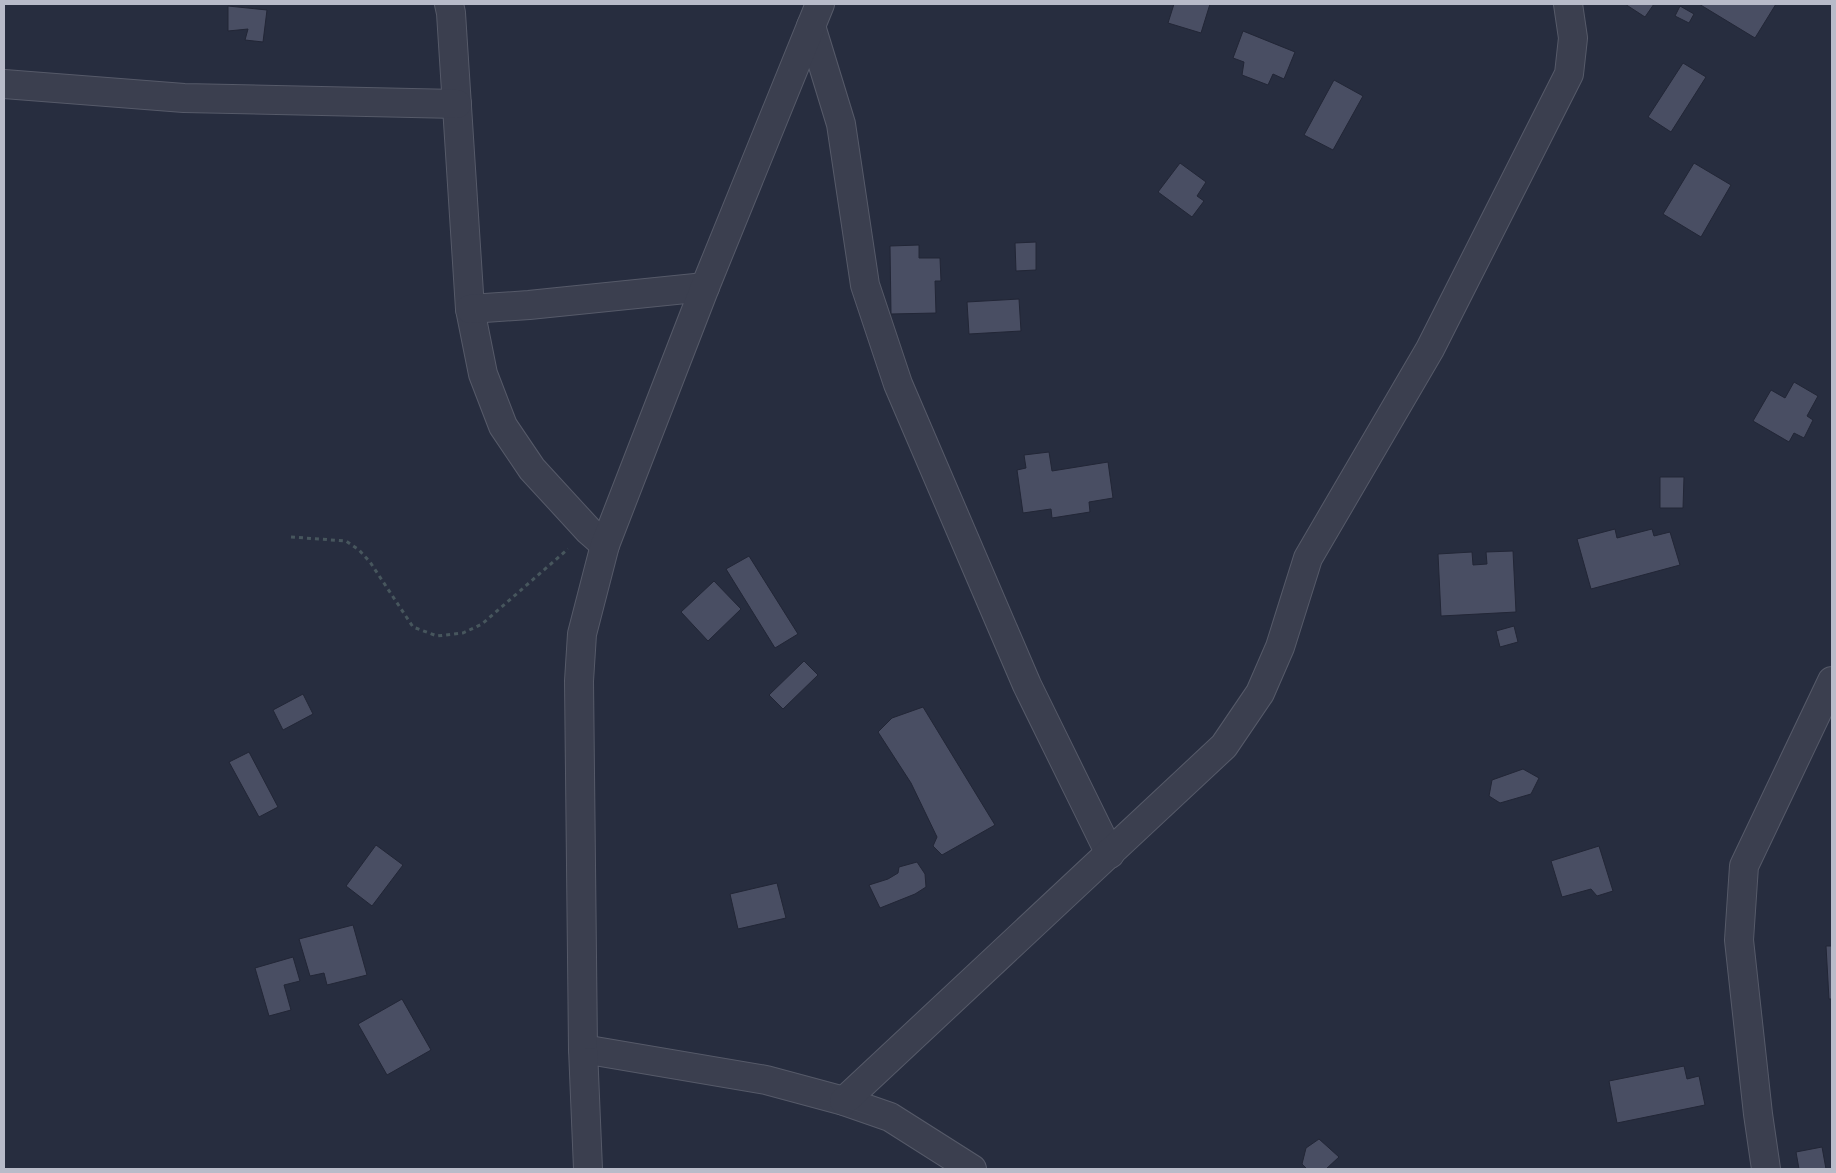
<svg xmlns="http://www.w3.org/2000/svg" width="1836" height="1173" font-family="Signika,sans-serif">
<style>
.building{fill:#494e63;stroke:#222636}
.lines{fill:none;stroke-linecap:round;stroke-linejoin:round}
.street-casing{stroke:#565a69;stroke-width:30}
.path{stroke:#47565d;stroke-width:3;stroke-dasharray:4 4;stroke-linecap:butt}
.street{stroke:#3b3f4f;stroke-width:28}
</style>
<rect width="100%" height="100%" fill="#272d3f"/>
<g class="building">
<polygon points="1174,4 1210,4 1201,33 1168,23"/>
<polygon points="1625,4 1654,4 1645,17"/>
<polygon points="1699,4 1776,4 1755,38"/>
<polygon points="228,6 267,10 263,42 245,40 248,29 228,31"/>
<polygon points="1680,6 1694,14 1689,23 1675,16"/>
<polygon points="1243,31 1295,52 1284,79 1273,74 1268,85 1242,75 1244,62 1233,58"/>
<polygon points="1683,63 1706,77 1671,132 1648,117"/>
<polygon points="1334,80 1363,96 1333,150 1304,135"/>
<polygon points="1180,163 1206,182 1197,196 1204,201 1192,217 1158,192"/>
<polygon points="1694,163 1731,185 1701,237 1663,214"/>
<polygon points="1036,242 1036,270 1016,271 1015,243"/>
<polygon points="919,245 919,258 940,258 941,281 935,281 936,313 891,314 890,246"/>
<polygon points="1019,299 1021,331 969,334 967,302"/>
<polygon points="1794,382 1818,396 1807,416 1813,420 1804,438 1794,433 1789,442 1753,421 1771,390 1785,398"/>
<polygon points="1049,452 1052,471 1108,462 1113,498 1089,502 1090,512 1052,518 1051,509 1023,513 1017,470 1026,468 1024,455"/>
<polygon points="1660,477 1684,477 1683,508 1660,508"/>
<polygon points="1615,529 1617,538 1652,529 1654,536 1670,532 1680,565 1591,589 1577,539"/>
<polygon points="1513,551 1516,612 1441,616 1438,554 1472,552 1473,565 1487,564 1486,552"/>
<polygon points="749,556 798,634 775,648 726,569"/>
<polygon points="714,581 741,609 708,641 681,612"/>
<polygon points="1514,626 1518,642 1500,647 1496,631"/>
<polygon points="804,661 818,675 783,709 769,695"/>
<polygon points="303,694 313,714 283,730 273,710"/>
<polygon points="923,707 995,825 942,855 933,846 937,837 911,783 878,732 892,718"/>
<polygon points="249,752 278,807 259,817 229,762"/>
<polygon points="1523,769 1539,778 1531,794 1500,803 1489,796 1492,780"/>
<polygon points="376,845 403,865 372,906 346,886"/>
<polygon points="1599,846 1613,891 1597,896 1591,889 1562,897 1551,861"/>
<polygon points="917,862 925,874 926,887 915,894 880,908 869,885 888,879 898,873 899,867"/>
<polygon points="777,883 786,918 738,929 730,894"/>
<polygon points="353,925 367,975 327,985 324,973 310,976 299,939"/>
<polygon points="1826,946 1832,946 1832,999 1829,999"/>
<polygon points="293,957 300,981 284,985 291,1010 269,1016 255,968"/>
<polygon points="402,999 431,1050 387,1075 358,1024"/>
<polygon points="1684,1066 1687,1079 1699,1076 1705,1105 1617,1123 1609,1081"/>
<polygon points="1319,1139 1339,1157 1326,1169 1307,1169 1302,1164 1306,1148"/>
<polygon points="1822,1147 1826,1169 1799,1169 1796,1152"/>
</g>
<g class="lines">
<defs>
<g id="street">
<polyline points="449,4 451,13 470,309 483,374 503,426 532,469 589,531 605,545"/>
<polyline points="811,26 841,124 865,285 898,384 1027,685 1110,854"/>
<polyline points="4,84 184,98 457,104"/>
<polyline points="470,309 529,305 705,287"/>
<polyline points="583,1049 766,1080 844,1101 890,1117 972,1169"/>
<polyline points="844,1101 1224,746 1260,693 1280,647 1308,558 1430,349 1569,74 1573,38 1568,4"/>
<polyline points="588,1169 583,1049 579,681 582,634 605,545 705,287 820,4"/>
<polyline points="1766,1169 1758,1114 1739,940 1744,866 1832,681"/>
</g>
</defs>
<use href="#street" class="street-casing"/>
<polyline class="path" points="291,537 346,541 359,550 370,562 413,627 437,636 463,633 482,624 568,549"/>
<use href="#street" class="street"/>
</g>
<rect width="1836" height="1173" fill="none" stroke="#b8bbc9" stroke-width="10"/>
</svg>
